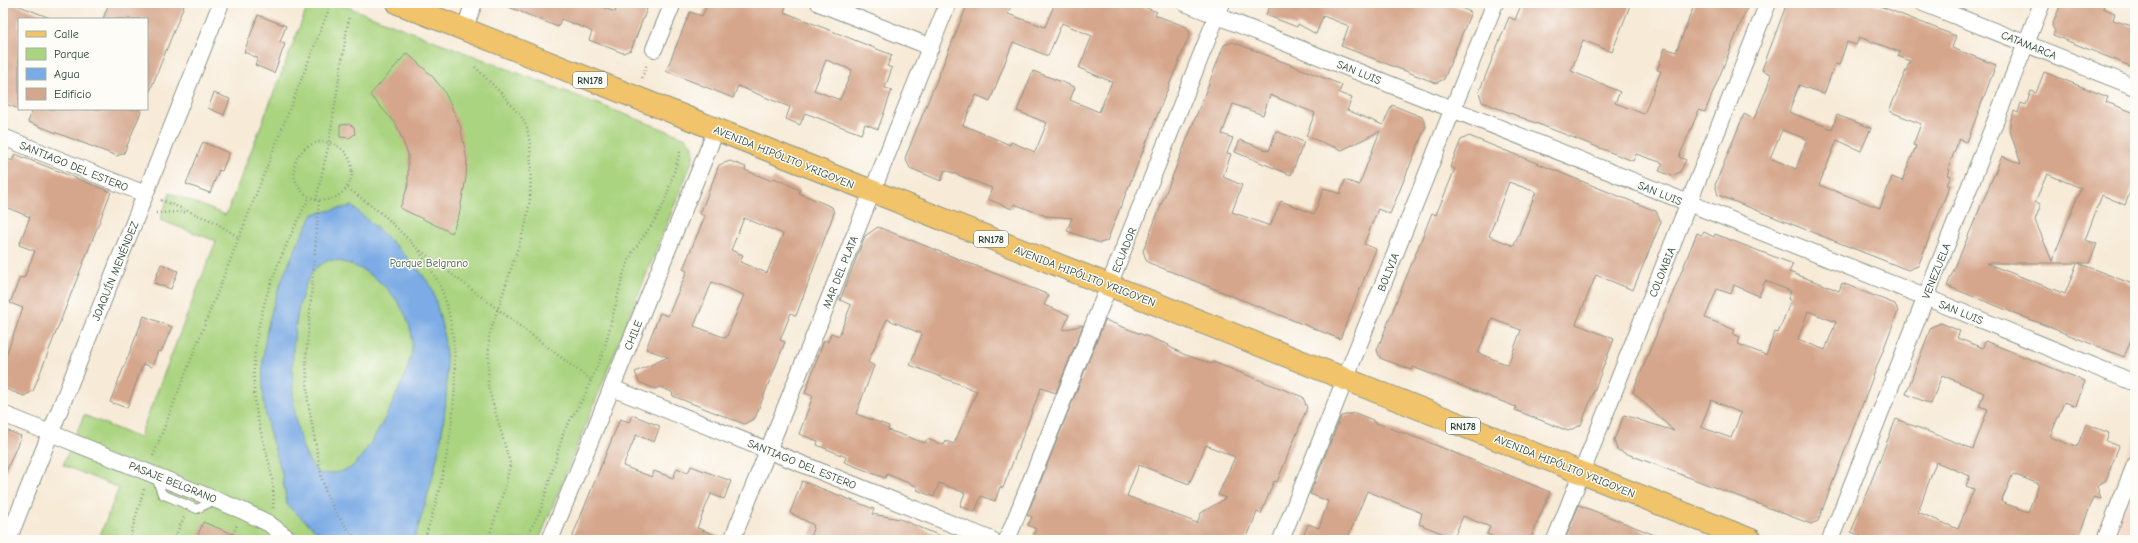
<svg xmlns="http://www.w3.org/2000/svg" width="2138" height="543" font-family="'Comic Neue',sans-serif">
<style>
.built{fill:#f5d3c1}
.green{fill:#aad480;stroke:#64885a}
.water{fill:#7babe5;stroke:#4d748c;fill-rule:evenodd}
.building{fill:#d5a68b;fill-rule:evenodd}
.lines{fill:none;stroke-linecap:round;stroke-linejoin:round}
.service-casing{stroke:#8b9486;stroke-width:10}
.minor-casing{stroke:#8b9486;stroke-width:18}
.primary-casing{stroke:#8b9486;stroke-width:24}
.path{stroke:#8b9486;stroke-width:2.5;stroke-dasharray:1 3;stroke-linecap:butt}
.service{stroke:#fff;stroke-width:8}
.minor{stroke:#fff;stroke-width:16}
.primary{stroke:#f1c36a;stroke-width:22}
.labels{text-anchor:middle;stroke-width:3;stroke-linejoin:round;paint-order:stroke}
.shield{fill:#fdfcf7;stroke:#62766e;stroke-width:1}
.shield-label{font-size:10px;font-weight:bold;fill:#1f3d34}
.street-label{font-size:11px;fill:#1f3d34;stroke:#fdfcf7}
.park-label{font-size:11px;fill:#426347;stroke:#fdfcf7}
</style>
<rect width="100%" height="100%" fill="#fdfcf7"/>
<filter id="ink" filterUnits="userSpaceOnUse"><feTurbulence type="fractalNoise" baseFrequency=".025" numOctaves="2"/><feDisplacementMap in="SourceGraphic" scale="8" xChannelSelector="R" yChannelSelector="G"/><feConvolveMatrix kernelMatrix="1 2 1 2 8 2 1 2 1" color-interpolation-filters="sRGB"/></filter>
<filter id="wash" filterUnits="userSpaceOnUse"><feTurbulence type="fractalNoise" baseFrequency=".012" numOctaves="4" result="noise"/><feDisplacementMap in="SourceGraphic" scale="16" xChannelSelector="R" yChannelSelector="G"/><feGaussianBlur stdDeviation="0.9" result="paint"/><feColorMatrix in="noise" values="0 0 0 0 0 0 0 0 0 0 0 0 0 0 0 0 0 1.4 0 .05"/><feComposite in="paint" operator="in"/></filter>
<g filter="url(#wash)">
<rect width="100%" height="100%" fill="#f7ead7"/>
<polygon class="built" points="2135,434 2135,540 2094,540"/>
<polygon class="green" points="309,3 337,3 686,138 693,146 693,159 539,540 98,540 119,488 63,465 84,415 139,438 216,241 160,220 170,193 226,215"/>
<path class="water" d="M352,206C376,228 414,259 431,287C435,294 436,305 439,313C459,388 437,469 414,540H323L320,534L287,505C285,495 284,485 282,475C279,460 273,446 269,431C250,348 275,286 313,214ZM329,260C370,261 416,307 412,349C409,377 373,447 353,466C345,473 331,473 321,474C282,449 286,305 314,270C317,266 324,263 329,260Z"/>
<g id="blocks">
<g class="building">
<polygon points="3,3 12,3 50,18 19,19 19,109 3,103"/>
<polygon points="109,3 185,3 148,96 147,19 103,19"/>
<polygon points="499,3 592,3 615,12 618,3 631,3 647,9 631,50 623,53 589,40 592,32 587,29 561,19 558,27"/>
<path d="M708,3H787L784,12L892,55L887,66L892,68L885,88L892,90L878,129L865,124L861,134L805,113L800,125L786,119L790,107L772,100L738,86L733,98L666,71L690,12L702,16ZM826,60L852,70L840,100L814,90Z"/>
<path d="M968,3H1012L1008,14L1045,27L1055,3H1134L1157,12L1155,15L1187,27L1190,33L1107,241L1100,243L1067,231L1072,218L1046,216L1014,204L1012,209L988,199L992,188L945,170L941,181L910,168L905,158ZM1062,23L1092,36L1079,68L1112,82L1099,112L1070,100L1075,87L1033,71L1017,111L1047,123L1035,152L1011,142L1010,145L963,125L976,95L990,101L1013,42L1048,56Z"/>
<polygon points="1271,3 1448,3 1471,12 1444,79 1436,83 1341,46 1349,26 1323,16 1316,34 1298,24 1297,27 1266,15"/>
<polygon points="1522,3 1631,3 1612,52 1583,40 1571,71 1620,92 1615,103 1644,114 1661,71 1657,70 1665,48 1676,52 1695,3 1749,3 1705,112 1699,110 1679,157 1686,160 1680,172 1672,176 1659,171 1663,163 1636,154 1633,161 1482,102 1479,92 1509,17 1515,20"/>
<path d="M1787,3H1872L1956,36L1952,48L1996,65L1967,142L1959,139L1948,169L1950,170L1948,175L1951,176L1947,185H1950L1918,266L1908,270L1718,195L1715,185L1744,114L1754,119L1767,88L1771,74L1762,70ZM1859,37L1900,52L1898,56L1910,61L1889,111L1921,124L1913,145L1916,146L1902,181L1892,177L1880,208L1819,185L1837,140L1861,151L1871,128L1837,115L1832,129L1789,112L1799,85L1824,94L1835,64L1839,65L1847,42L1856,45ZM1782,130L1807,139L1796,169L1770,158Z"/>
<polygon points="2066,3 2105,3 2103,8 2115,13 2113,20 2135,27 2135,68 2053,35 2055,31 2052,26 2060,6 2064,7"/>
<polygon points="258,15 286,26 280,42 285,44 274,73 255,65 258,58 244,52"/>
<path d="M1233,42L1342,85L1339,93L1352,98L1347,110L1383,125L1392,105L1422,117L1426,126L1390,214L1378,209L1364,244L1376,249L1340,339L1147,262L1143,251L1224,45ZM1270,95L1315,113L1306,136L1342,150L1380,131L1359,185L1345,180L1340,194L1324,188L1314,214L1281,201L1270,226L1232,212L1242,185L1223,177L1231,154L1227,153L1233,138L1222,134L1233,104L1263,115Z"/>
<polygon points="407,53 432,76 444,91 460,125 467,160 466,178 459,215 452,233 400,208 408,186 408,154 396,124 370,95"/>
<path d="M2044,72L2108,97L2106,102L2135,113V180L2125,205L2102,195L2085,240L2097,244L2089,263H2078L2135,285V330L2124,357L1947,286L2002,156L2021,164L2010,131V122L2014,111L2018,113L2021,103L2026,105L2031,91L2036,93ZM2047,174L2081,188L2052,261L2035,220L2041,204L2035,202ZM1986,263H2077L2065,294Z"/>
<polygon points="214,93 230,99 224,115 208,108"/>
<polygon points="33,109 142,109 124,153 117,156 28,122"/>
<polygon points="349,124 354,127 355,134 349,138 340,137 340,125"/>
<polygon points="1276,131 1304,142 1291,175 1235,152 1240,140 1269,151"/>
<path d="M1469,136L1656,211L1661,222L1633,290L1596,275L1576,324L1614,339L1581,425L1568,431L1515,410L1516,407L1413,367L1412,370L1380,358L1377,350L1432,213L1436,215L1455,169L1450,167L1461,140ZM1509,182L1536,192L1514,246L1489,236ZM1492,319L1521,330L1508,365L1478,353Z"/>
<polygon points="203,142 229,153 222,171 219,170 210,193 186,184"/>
<polygon points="15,154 111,192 33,391 24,396 3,388 3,364 23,308 10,303 20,277 24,278 35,251 19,245 30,217 3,206 3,157 12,161"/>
<path d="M730,161L746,167L745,170L772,181L774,178L800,190L799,193L832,207L834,213L796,316L791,313L780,340L785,342L755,418L744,424L673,396L672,392L660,387L655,389L639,382L635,372L668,357L646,349L660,313L668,316L687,271L683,269L705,216L700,214L719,165ZM744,218L783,234L767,273L740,262L743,255L731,250ZM712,282L744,295L726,338L694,326Z"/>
<path d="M878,227L1049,295L1044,305L1069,315L1063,330L1083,325L1056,393L1041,388L1003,488L1000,487L995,501L981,496L975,512L960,506L965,493L939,483L934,497L917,490L918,487L887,474L885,478L844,462L846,457L817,445L818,441L799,434L813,396L805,393L824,340L828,342L831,333L839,336L851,305L840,300L865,236ZM887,319L922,334L910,365L977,391L954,444L946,441L944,445L927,439L925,443L888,430L889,426L856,414L874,366L868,362Z"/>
<path d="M1704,232L1714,237L1715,234L1793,264L1789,272L1822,284L1839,291L1842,283L1895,304L1898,311L1818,521L1811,524L1617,450L1614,440L1624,415L1674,431L1633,392L1697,233L1702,235ZM1765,281L1791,291L1788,299L1791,301L1778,333L1775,332L1766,355L1738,344L1740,337L1733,334L1735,330L1705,318L1717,289L1731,294L1734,285L1759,296ZM1808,311L1836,322L1825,350L1798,339ZM1711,400L1741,413L1731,438L1701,427Z"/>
<polygon points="161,264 178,271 171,289 154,283"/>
<polygon points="144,316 172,327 161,352 158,351 152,367 143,364 127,408 110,402"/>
<path d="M1105,320L1169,345L1168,346L1183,354L1212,364L1213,362L1303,397L1307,408L1299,428L1277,482L1274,481L1261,514L1257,512L1246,540H1210L1197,535L1195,540H1043L1033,536L1036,529L1028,525L1032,517L1027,515ZM1206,445L1235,457L1218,495L1226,498L1201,513L1197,523L1127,496L1139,465L1189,484Z"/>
<path d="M1941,323L1960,331L1957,338L1983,348L1985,341L2085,381L2076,406L2064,402L2050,437L2077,447L2086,424L2109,433L2106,441L2119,446L2106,480L2097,486L2101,499L2094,497L2077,540H1870L1851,532L1896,419L1973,449L1988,409L1979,406L1984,393L1942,375L1931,404L1906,394L1931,327ZM1936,462L1970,476L1966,486L1974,489L1958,529L1918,512ZM2013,474L2039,484L2028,512L2001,502Z"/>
<polygon points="1355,413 1373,420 1373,422 1428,442 1550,492 1530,540 1500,540 1487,534 1490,527 1463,516 1454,538 1419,524 1422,513 1367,491 1347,540 1302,540 1308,524 1319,528 1328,501 1310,494 1327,451 1341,416"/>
<polygon points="632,415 660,426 654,442 636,435 623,466 652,477 654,471 673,478 677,468 688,473 691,466 731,481 724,499 711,494 697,528 723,538 723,540 650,540 641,537 639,540 571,540 620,419 629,422"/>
<polygon points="3,429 21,436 3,479"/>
<polygon points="802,481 874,509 872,514 900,519 950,540 825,540 811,535 814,525 790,513"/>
<polygon points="1579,505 1665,539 1665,540 1565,540"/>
<polygon points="203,522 245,539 245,540 196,540"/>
</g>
</g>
</g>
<g filter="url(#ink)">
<use href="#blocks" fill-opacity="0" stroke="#8b9486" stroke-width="1"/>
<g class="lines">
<defs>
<polyline id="service" points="156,477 162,494 197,509 215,500"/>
<g id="minor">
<polyline points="819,3 931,47"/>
<polyline points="1185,3 1925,297 2135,383"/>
<polyline points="1923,3 2135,87"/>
<polyline points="464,30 474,3"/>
<polyline points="654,49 673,3"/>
<polyline points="3,137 145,194"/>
<polyline points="612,388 992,540"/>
<polyline points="3,414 241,510 268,523 290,540"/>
<polyline points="8,540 221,3"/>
<polyline points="550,540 716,130"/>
<polyline points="732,540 948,3"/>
<polyline points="1007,540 1222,3"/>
<polyline points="1281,540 1495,3"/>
<polyline points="1555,540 1768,3"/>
<polyline points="1830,540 2042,3"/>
<polyline points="2105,540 2135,465"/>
</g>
<polyline id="primary" points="398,3 1751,540"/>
</defs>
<use href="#service" class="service-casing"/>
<use href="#minor" class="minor-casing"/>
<use href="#primary" class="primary-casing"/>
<g class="path">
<polyline points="475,67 504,96 522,118 527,128 530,144 531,165 530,199 526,223 489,336 488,386 510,463 506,484 488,540"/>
<polyline points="642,78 647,64"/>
<circle cx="323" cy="171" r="29"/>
<polyline points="348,188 386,217 416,247 592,381"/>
<polyline points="161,200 215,222 238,237"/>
<polyline points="316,200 329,143 349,16"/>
<polyline points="319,201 306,359 308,402 321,474 326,494 338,516 356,540"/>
<polyline points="156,213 187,212"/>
<path d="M417,248C425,260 433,272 439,284C471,354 449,470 424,540"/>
<polyline points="153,456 329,9"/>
<path d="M273,508C277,475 261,442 256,409C245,331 275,265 309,198"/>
<polyline points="233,534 237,525"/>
<polyline points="129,540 144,489"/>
<polyline points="164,540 175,537 184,517"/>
<polyline points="525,540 541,509 564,431 585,395 604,350 624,272 632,253 655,220 665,201 681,149"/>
</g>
<use href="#service" class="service"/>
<use href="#minor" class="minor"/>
<use href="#primary" class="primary"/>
</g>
</g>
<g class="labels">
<g class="shield">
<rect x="573" y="72" width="34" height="16" rx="3"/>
<rect x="974" y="231" width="34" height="16" rx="3"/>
<rect x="1446" y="418" width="34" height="16" rx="3"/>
</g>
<g class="shield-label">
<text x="590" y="84">RN178</text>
<text x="991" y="243">RN178</text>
<text x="1463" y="430">RN178</text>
</g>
<g class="street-label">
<text transform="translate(2029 45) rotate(22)" y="4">CATAMARCA</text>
<text transform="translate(1359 72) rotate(22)" y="4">SAN LUIS</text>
<text transform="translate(784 157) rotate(22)" y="4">AVENIDA HIPÓLITO YRIGOYEN</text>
<text transform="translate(74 166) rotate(22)" y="4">SANTIAGO DEL ESTERO</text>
<text transform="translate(1660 193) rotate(22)" y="4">SAN LUIS</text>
<text transform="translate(1124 250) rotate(-68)" y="4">ECUADOR</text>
<text transform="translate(115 271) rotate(-68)" y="4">JOAQUÍN MENÉNDEZ</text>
<text transform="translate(1936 271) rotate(-68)" y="4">VENEZUELA</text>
<text transform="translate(840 272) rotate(-68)" y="4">MAR DEL PLATA</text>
<text transform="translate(1388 272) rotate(-68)" y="4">BOLIVIA</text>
<text transform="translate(1662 272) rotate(-68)" y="4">COLOMBIA</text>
<text transform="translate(1085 276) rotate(21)" y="4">AVENIDA HIPÓLITO YRIGOYEN</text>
<text transform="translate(1961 312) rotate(22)" y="4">SAN LUIS</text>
<text transform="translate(633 335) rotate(-68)" y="4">CHILE</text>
<text transform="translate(802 464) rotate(22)" y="4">SANTIAGO DEL ESTERO</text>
<text transform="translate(1565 466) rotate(22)" y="4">AVENIDA HIPÓLITO YRIGOYEN</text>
<text transform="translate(173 482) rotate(22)" y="4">PASAJE BELGRANO</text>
</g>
<g class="park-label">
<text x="429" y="267">Parque Belgrano</text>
</g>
</g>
<rect width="2138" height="543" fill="none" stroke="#fdfcf7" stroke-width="16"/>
<rect x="18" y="18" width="130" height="92" fill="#fdfcf7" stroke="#a4b0a9"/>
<rect x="26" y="31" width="20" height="6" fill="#f1c36a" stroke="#a4b0a9"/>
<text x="54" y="38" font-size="12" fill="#1f3d34">Calle</text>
<rect x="26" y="48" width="20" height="12" fill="#aad480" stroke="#a4b0a9"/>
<text x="54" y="58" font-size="12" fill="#1f3d34">Parque</text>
<rect x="26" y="68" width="20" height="12" fill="#7babe5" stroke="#a4b0a9"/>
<text x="54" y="78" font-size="12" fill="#1f3d34">Agua</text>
<rect x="26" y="88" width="20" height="12" fill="#d5a68b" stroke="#a4b0a9"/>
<text x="54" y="98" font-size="12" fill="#1f3d34">Edificio</text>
</svg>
